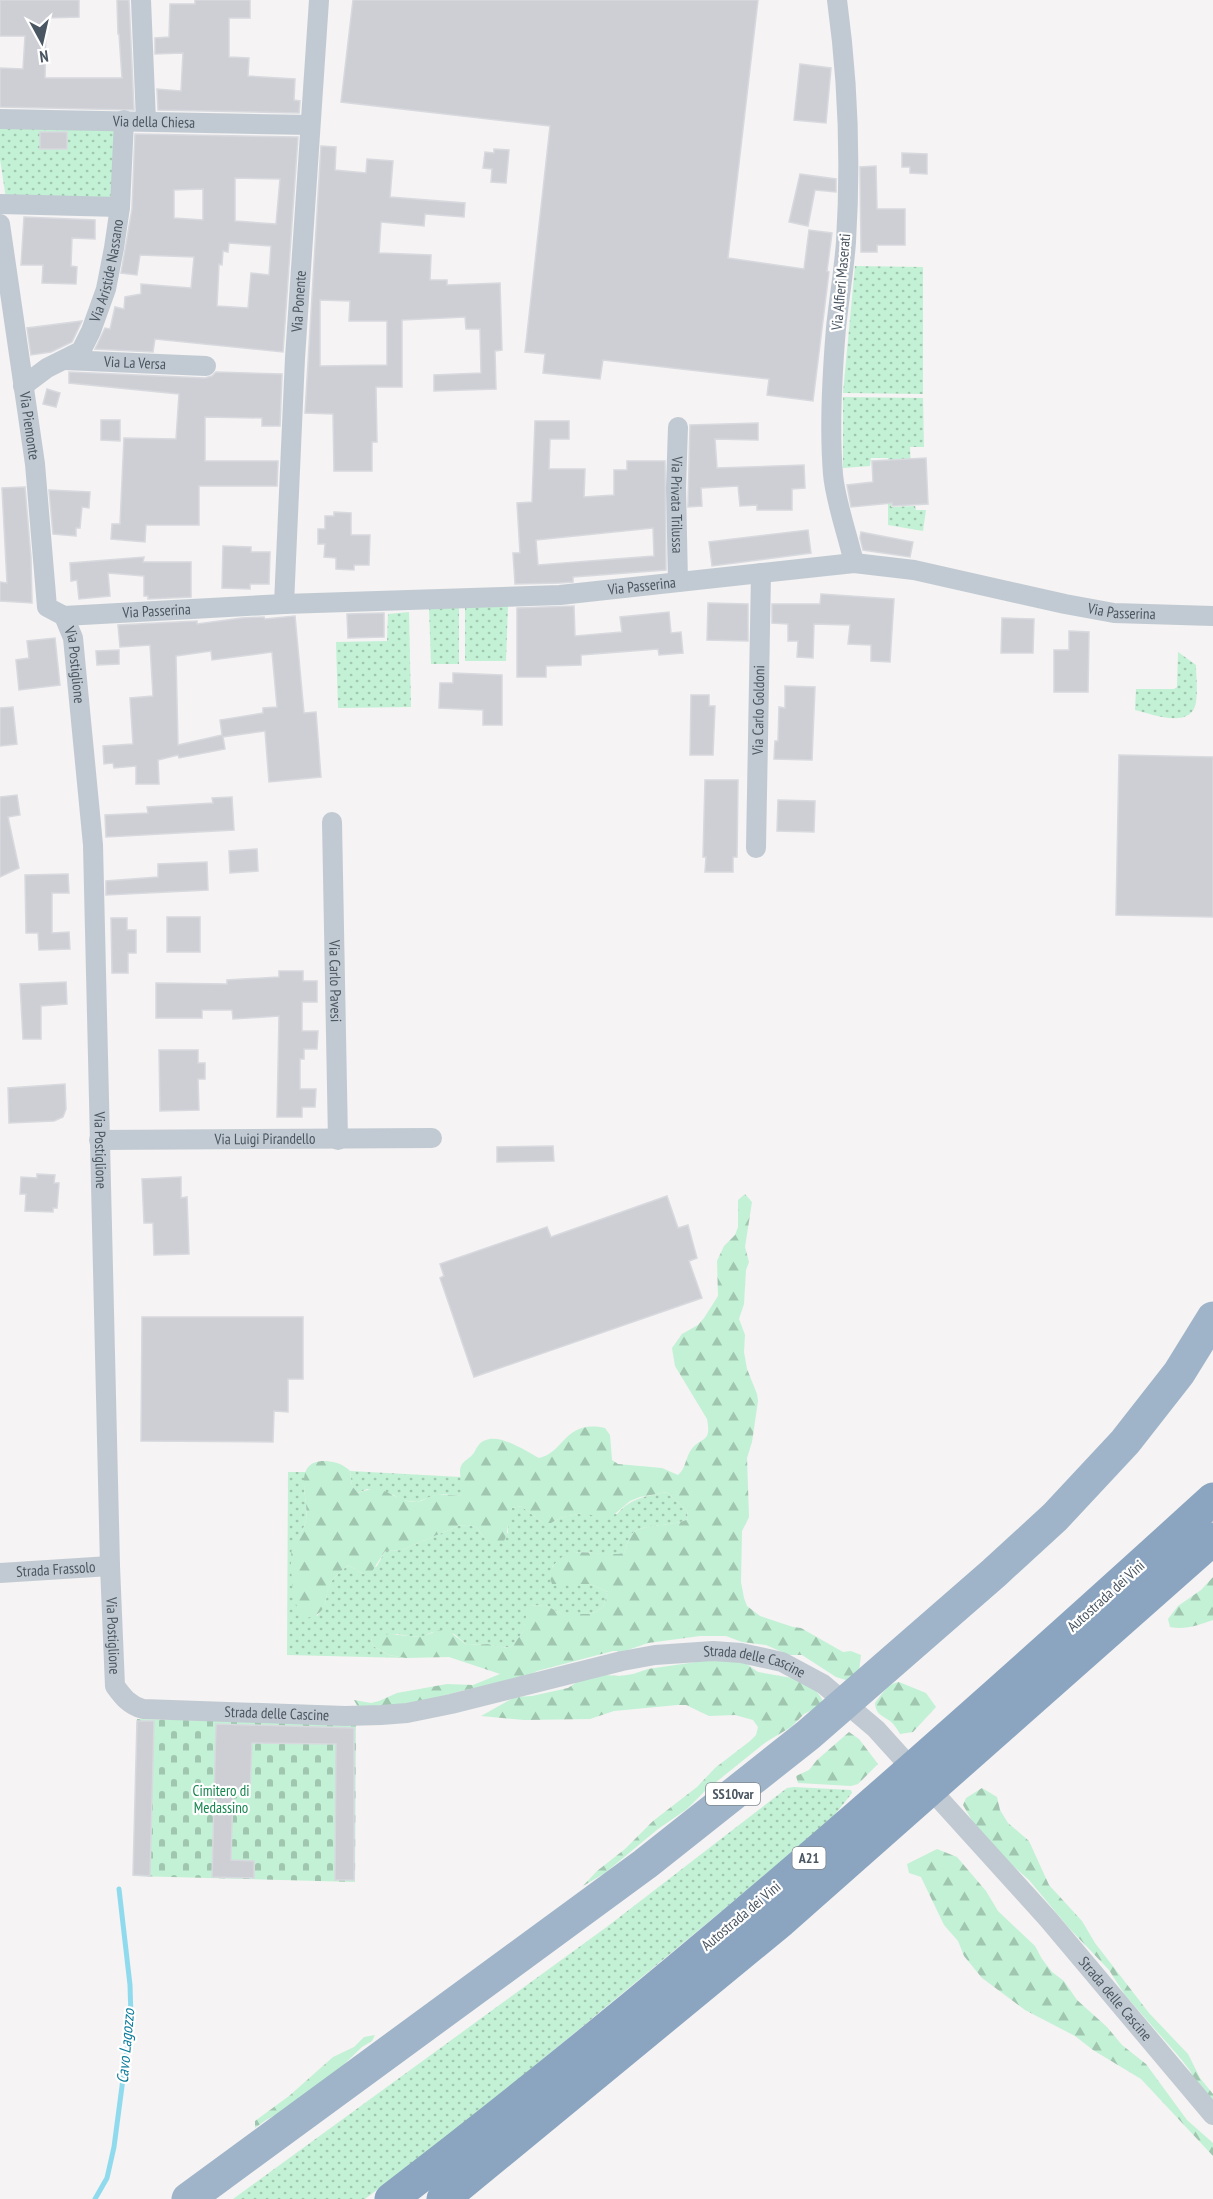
<svg xmlns="http://www.w3.org/2000/svg" width="1213" height="2199" font-family="'PT Sans Narrow',sans-serif">
<style>
.green{fill:url(#green-dots)}
.forest{fill:url(#forest-firs)}
.cemetery{fill:url(#cemetery-stones)}
.lines{fill:none;stroke-linecap:round;stroke-linejoin:round}
.stream{stroke:#90daee;stroke-width:5}
.building{fill:#cdcfd5;stroke:#d7d9de;stroke-width:1.5;fill-rule:evenodd}
.minor{stroke:#c1cad2;stroke-width:20}
.trunk{stroke:#9fb4c9;stroke-width:33}
.motorway{stroke:#8ba5c1;stroke-width:33}
.labels{text-anchor:middle;stroke-width:4.5;stroke-linejoin:round;paint-order:stroke}
.shield{fill:#fff;stroke:#808990;stroke-width:1.5}
.shield-label{font-size:14px;font-weight:bold;fill:#4a5661}
.street-label{font-size:15px;fill:#4a5661;stroke:#fff}
.park-label{font-size:15px;fill:#17864f;stroke:#fff}
.water-label{font-size:16px;font-style:italic;fill:#0c7c9b;stroke:#fff}
</style>
<defs>
<pattern id="green-dots" width="8" height="8" patternUnits="userSpaceOnUse" patternTransform="scale(1.5)"><rect width="8" height="8" fill="#c3f1d5"/><path d="M2 2h.1M6 6h.1" fill="none" stroke="#a0c6b0" stroke-width="1.8" stroke-linecap="round"/></pattern>
<pattern id="forest-firs" width="22" height="20" patternUnits="userSpaceOnUse" patternTransform="scale(1.5)"><rect width="22" height="20" fill="#c3f1d5"/><path d="M5 1l3.5 6h-7zM16 11l3.5 6h-7z" fill="#a0c6b0"/></pattern>
<pattern id="cemetery-stones" width="16" height="16" patternUnits="userSpaceOnUse" patternTransform="scale(1.5)"><rect width="16" height="16" fill="#c3f1d5"/><path d="M2 7V4a2 2 0 0 1 4 0v3zM10 15v-3a2 2 0 0 1 4 0v3z" fill="#a0c6b0"/></pattern>
</defs>
<rect width="100%" height="100%" fill="#f5f3f3"/>
<g class="green">
<polygon points="0,128 117,129 113,202 6,199 0,159"/>
<polygon points="855,266 923,267 923,394 843,393"/>
<polygon points="843,397 923,398 924,447 910,447 911,471 889,472 888,458 871,458 870,466 843,468"/>
<polygon points="888,490 891,490 891,507 915,506 916,510 926,510 923,531 888,525"/>
<polygon points="508,605 506,661 465,661 465,607"/>
<polygon points="459,607 459,664 431,664 429,608"/>
<polygon points="409,612 411,707 338,708 336,642 387,641 388,614"/>
<path d="M1178,652L1196,665C1196,677 1198,690 1196,702C1192,730 1152,714 1135,710L1136,689H1174L1177,687Z"/>
<polygon points="350,1471 461,1477 464,1489 460,1496 443,1494 433,1496 417,1502 400,1500 394,1495 367,1489 358,1493 352,1486"/>
<path d="M288,1472H307C300,1489 309,1503 306,1520C303,1535 291,1544 291,1560L317,1616C331,1600 323,1599 330,1584C334,1576 342,1571 348,1565L363,1574L377,1566L385,1551L402,1550L458,1526L467,1525L476,1527L487,1541L508,1533V1515L512,1508L521,1506L543,1523H551L560,1518L582,1513L617,1514C631,1498 646,1496 667,1492L687,1511L688,1519C674,1527 639,1523 631,1535C628,1540 626,1548 624,1553C594,1560 579,1540 552,1567L580,1584H590L608,1592L603,1607L596,1612L588,1614H562L545,1605L529,1606L523,1632L512,1646L503,1648L488,1644L467,1645L454,1634L432,1632L425,1636H408L398,1634L371,1638L373,1646L389,1655L406,1658L287,1655Z"/>
<polygon points="794,1787 851,1790 852,1793 829,1822 490,2103 365,2199 233,2199 608,1926 787,1788"/>
</g>
<g class="forest">
<path d="M745,1194L752,1202L745,1247L749,1262L746,1270L744,1304L739,1319L745,1335L744,1352L747,1369L757,1394L758,1401L752,1442L747,1458L749,1517L742,1531L741,1582L744,1598L747,1606L760,1616L793,1627L801,1628L843,1652L851,1651L861,1655L859,1671L849,1681L836,1677L802,1655H789L766,1645L742,1642L726,1636H700L648,1643L619,1653L617,1651H613L537,1671L521,1680L465,1690L413,1704L358,1707L354,1700L371,1703L379,1701L397,1693L447,1684L473,1685L500,1674L449,1657L406,1658L389,1655L373,1646L371,1638C388,1630 403,1638 421,1636C429,1636 435,1629 443,1630C453,1632 459,1640 467,1645L488,1644L504,1648L512,1646L523,1632L528,1606L545,1605L562,1614H588L596,1612L603,1607L608,1592L590,1584H552L549,1575C563,1538 596,1559 624,1553C626,1548 628,1540 631,1535C639,1523 674,1527 688,1519L687,1511L667,1492L640,1497L630,1501L609,1519L582,1513L560,1518L551,1523H543L521,1506L512,1508C506,1518 510,1530 504,1541H487L476,1527L467,1525L458,1526L402,1550L385,1551L371,1573L363,1574L348,1565C342,1571 334,1576 330,1584C323,1600 331,1612 307,1618C302,1614 298,1610 296,1604C293,1595 289,1558 292,1549C296,1539 304,1531 306,1520C310,1500 290,1460 326,1461C336,1462 343,1464 350,1471L352,1486L358,1493C387,1481 390,1501 415,1502C422,1502 426,1498 432,1496C441,1493 451,1495 460,1496C466,1485 456,1474 462,1464C465,1460 470,1458 473,1454C475,1452 476,1448 478,1446C492,1427 525,1451 539,1458C565,1452 565,1419 605,1428L610,1435L612,1460L618,1464L662,1468L678,1475C686,1468 685,1459 691,1450C701,1436 712,1444 707,1419L675,1366L672,1348L682,1334L698,1325L704,1318L718,1296L717,1261L724,1246L735,1235L738,1227V1200Z"/>
<path d="M1213,1577V1620C1198,1625 1186,1630 1170,1627L1168,1619L1178,1606L1201,1590Z"/>
<polygon points="704,1658 745,1663 758,1672 803,1680 817,1692 822,1699 820,1706 804,1714 791,1727 766,1742 705,1791 687,1809 658,1829 605,1873 583,1886 597,1871 625,1849 653,1821 697,1787 715,1768 750,1741 756,1735 758,1727 753,1720 735,1715 709,1716 686,1705 677,1705 614,1711 590,1719 524,1720 481,1716 515,1697 532,1696 568,1688 580,1680 605,1675 620,1676 633,1674 648,1669 696,1662"/>
<path d="M899,1682L926,1693L936,1707L913,1732L900,1734C897,1729 894,1724 890,1721C882,1715 876,1715 875,1703C882,1694 887,1684 899,1682Z"/>
<polygon points="849,1732 859,1739 878,1764 858,1784 851,1786 798,1783 796,1776 809,1770 817,1760"/>
<polygon points="982,1788 997,1797 1000,1810 1008,1823 1029,1841 1049,1885 1082,1921 1095,1943 1149,2013 1188,2054 1200,2078 1213,2094 1213,2103 1193,2079 1191,2072 1181,2059 1125,1995 1109,1970 1069,1928 1029,1880 982,1838 963,1805 966,1798"/>
<polygon points="937,1849 957,1857 986,1891 998,1911 1035,1946 1042,1959 1052,1972 1064,1981 1077,2000 1107,2027 1122,2045 1146,2064 1187,2120 1213,2143 1213,2156 1141,2079 1093,2050 1075,2036 1025,2010 982,1978 964,1956 958,1941 944,1925 921,1877 909,1873 907,1864"/>
<polygon points="375,2035 372,2041 362,2047 337,2071 293,2106 266,2120 255,2128 255,2121 289,2096 333,2057 354,2047 364,2037"/>
</g>
<polygon class="cemetery" points="137,1719 356,1724 355,1882 133,1876"/>
<g class="lines">
<polyline class="stream" points="95,2199 107,2178 114,2147 131,2018 130,1985 119,1889"/>
</g>
<g class="building">
<polygon points="0,0 79,0 79,17 46,18 45,78 122,78 119,34 118,34 117,0 129,0 134,110 0,107 0,68 23,69 25,36 0,36"/>
<polygon points="195,0 250,0 250,18 229,18 229,57 249,58 248,76 295,79 294,100 300,101 299,113 158,110 157,89 181,91 183,53 155,54 155,38 169,37 170,4 195,4"/>
<polygon points="353,0 758,0 728,258 804,269 809,230 832,233 827,271 829,272 813,401 767,395 769,379 603,360 600,379 543,373 545,354 525,352 550,126 341,102"/>
<polygon points="800,64 831,68 826,123 794,120"/>
<rect x="40" y="132" width="27" height="17"/>
<path d="M135,134L298,137L283,352L155,339L153,352L95,349L105,328L110,329L115,307L124,309L125,297L141,294V284L191,288L194,257L140,255L137,275L121,273L132,209ZM235,178L280,179L276,224L235,221ZM203,189V220L174,218V190ZM229,243L271,246L269,275L251,273L248,308L217,306L219,264L222,265L223,251L228,252Z"/>
<path d="M321,146L336,147L335,170L366,173L367,159L393,161L390,197L465,203L464,217L425,214L424,226L381,222L379,253L431,255L430,280H447V285L500,283L502,350L495,351L496,389L434,391V375L481,373L480,329H466L465,317L402,320V387H376L377,442H372V471H334L333,414L305,413ZM320,300L350,301L349,321H387V365L320,366Z"/>
<polygon points="494,149 509,150 506,183 491,182 492,169 483,168 485,152 494,153"/>
<polygon points="902,153 927,154 927,174 910,173 910,167 902,167"/>
<polygon points="876,166 877,209 905,209 905,245 877,245 877,252 861,252 860,167"/>
<polygon points="800,174 836,179 836,192 815,190 808,226 789,222"/>
<polygon points="24,217 95,220 95,239 72,238 71,266 77,267 76,284 42,283 43,265 21,265"/>
<polygon points="82,321 72,342 51,352 31,355 27,328"/>
<polygon points="69,372 205,378 212,376 216,372 282,374 280,426 262,426 262,418 205,417 205,461 278,461 277,486 199,486 199,525 146,525 145,542 111,539 112,524 120,524 124,438 176,439 179,394 69,383"/>
<polygon points="47,389 60,393 56,407 43,404"/>
<polygon points="101,420 120,420 120,441 101,440"/>
<path d="M535,421H569V439H550L549,469H585L584,497L614,495V470H627V461H665L666,570L573,577V582L559,583L515,584L513,553H520L517,503L532,502ZM653,528L654,556L538,565L536,540Z"/>
<polygon points="758,423 758,440 715,439 717,468 804,465 805,488 792,489 792,510 757,510 757,505 740,506 738,486 701,488 702,506 688,507 690,425"/>
<polygon points="926,458 928,504 892,506 892,503 851,507 847,485 873,482 872,461"/>
<polygon points="25,487 31,558 32,603 0,601 0,582 7,583 2,488"/>
<polygon points="49,490 90,492 89,508 82,507 80,528 76,528 76,536 53,534"/>
<polygon points="334,512 351,513 351,535 370,535 369,565 354,565 354,570 336,569 336,558 324,557 325,544 318,544 318,529 325,529 325,516 334,516"/>
<polygon points="808,530 811,553 712,566 709,542"/>
<polygon points="861,532 913,542 910,557 863,550 860,538"/>
<polygon points="223,546 251,547 251,552 270,552 269,584 250,584 250,589 222,588"/>
<polygon points="144,557 143,562 191,562 191,597 148,599 148,596 144,596 144,576 108,573 110,596 79,599 77,580 71,581 70,563"/>
<polygon points="821,594 894,599 890,662 871,661 871,645 848,644 850,625 814,624 813,658 797,657 798,641 788,641 788,624 772,623 772,604 820,604"/>
<polygon points="708,603 748,604 748,641 707,640"/>
<polygon points="574,606 575,636 622,632 620,617 669,612 671,633 681,632 683,653 659,655 658,649 581,655 581,665 546,666 546,677 517,677 517,608"/>
<polygon points="384,613 384,637 348,638 347,614"/>
<path d="M295,616L304,713L316,712L321,777L269,782L265,731L223,737L225,749L179,758L178,755L158,760L159,784H136V766L114,768L113,763L104,764L103,746L133,744L130,698L153,696L150,645L120,647L118,625L197,621V624L242,618L264,617L265,619ZM211,651L212,660L272,652L277,707L263,708V713L220,720L222,735L178,745L176,656Z"/>
<polygon points="1002,618 1034,619 1033,653 1001,653"/>
<polygon points="1069,631 1089,632 1088,692 1054,692 1054,650 1069,650"/>
<polygon points="55,638 60,685 19,690 16,660 29,658 27,641"/>
<polygon points="119,650 119,664 97,665 96,651"/>
<polygon points="453,673 502,675 502,725 483,725 483,710 439,708 440,683 453,683"/>
<polygon points="785,686 815,687 812,760 774,759 775,741 778,741 779,707 785,708"/>
<polygon points="691,695 709,695 709,706 715,706 713,755 690,755"/>
<polygon points="13,707 17,744 0,746 0,708"/>
<polygon points="1119,755 1213,757 1213,917 1116,915"/>
<polygon points="705,780 738,780 737,857 733,857 733,872 705,872 706,857 703,857"/>
<polygon points="17,795 20,815 8,817 19,868 0,877 0,797"/>
<polygon points="232,797 234,830 106,837 105,815 148,813 147,807 213,803 212,798"/>
<polygon points="778,800 815,801 814,832 777,831"/>
<polygon points="257,849 258,871 230,873 229,851"/>
<polygon points="207,862 208,890 106,895 106,881 158,877 158,864"/>
<polygon points="68,874 69,893 52,893 52,933 69,932 70,949 39,950 38,933 26,933 25,875"/>
<rect x="167" y="917" width="33" height="35"/>
<polygon points="111,918 127,918 127,930 136,930 136,953 128,953 128,973 112,973"/>
<polygon points="279,971 303,971 303,981 317,981 317,1002 302,1002 302,1031 318,1031 317,1049 304,1049 304,1059 300,1059 300,1089 316,1089 315,1107 302,1107 302,1117 277,1117 279,1016 233,1019 232,1010 202,1010 202,1018 156,1018 156,983 227,984 227,980 279,977"/>
<polygon points="66,982 67,1004 41,1006 41,1039 23,1039 20,984"/>
<polygon points="159,1050 198,1050 198,1063 205,1063 205,1079 198,1079 199,1110 160,1111"/>
<polygon points="65,1084 66,1109 63,1117 54,1121 9,1123 8,1088"/>
<polygon points="553,1146 554,1161 497,1162 497,1147"/>
<polygon points="37,1174 55,1175 54,1183 59,1183 57,1208 53,1208 53,1212 25,1211 26,1194 20,1194 21,1177 37,1178"/>
<polygon points="181,1177 181,1198 187,1197 189,1254 154,1255 153,1223 144,1223 142,1179"/>
<polygon points="667,1196 678,1228 688,1225 697,1258 689,1261 702,1298 474,1377 440,1278 444,1276 440,1264 547,1227 551,1237"/>
<polygon points="142,1317 303,1317 303,1379 288,1379 288,1412 274,1411 273,1442 141,1441"/>
<polygon points="137,1721 154,1721 150,1876 133,1875"/>
<polygon points="216,1724 354,1728 354,1880 335,1880 336,1744 252,1743 250,1793 233,1792 231,1860 254,1861 254,1878 212,1877"/>
</g>
<g class="lines">
<g class="minor">
<polyline points="141,0 146,121"/>
<path d="M837,0C848,80 851,161 846,242C844,270 839,299 836,328C832,376 829,426 833,474C835,500 848,536 854,563"/>
<path id="s1" d="M0,119L310,125"/>
<polyline points="0,204 120,207"/>
<path id="s2" d="M0,224L35,464L47,607L64,616L284,604L560,595L854,563L914,570L1065,604L1114,613L1213,616"/>
<path id="s3" d="M65,360L206,366"/>
<path id="s4" d="M23,386L47,368L81,351L91,331L106,289L114,248L120,207L124,120"/>
<path id="s5" d="M678,427L676,488L678,582"/>
<path id="s6" d="M284,604L295,358L319,0"/>
<path id="s7" d="M64,616L73,638L93,845L110,1566L115,1686C123,1697 129,1705 143,1709L345,1716L381,1715L407,1713L451,1704L622,1661L655,1655L713,1651L741,1653L782,1662L823,1684L876,1729L1048,1919L1213,2115"/>
<path id="s8" d="M332,822L338,1140"/>
<path id="s9" d="M756,848L761,573"/>
<path id="s10" d="M99,1140L432,1138"/>
<path id="s11" d="M0,1573L110,1566"/>
</g>
<polyline class="trunk" points="188,2199 645,1864 808,1735 994,1573 1055,1517 1125,1442 1179,1373 1213,1318"/>
<g class="motorway">
<path d="M391,2199C677,1981 947,1741 1213,1499"/>
<polyline points="443,2199 781,1921 1213,1539"/>
</g>
</g>
<g class="labels">
<g class="shield">
<rect x="706" y="1783" width="54" height="22" rx="4.5"/>
<rect x="792.5" y="1847" width="33" height="22" rx="4.5"/>
</g>
<g class="shield-label">
<text x="733" y="1799">SS10var</text>
<text x="809" y="1863">A21</text>
</g>
<g class="street-label">
<text dy="5" stroke="none"><textPath href="#s1" startOffset="154">Via della Chiesa</textPath></text>
<text dy="5" stroke="none"><textPath href="#s4" startOffset="153">Via Aristide Nassano</textPath></text>
<text transform="translate(841 282) rotate(-85)" y="5">Via Alfieri Maserati</text>
<text dy="5" stroke="none"><textPath href="#s6" startOffset="303">Via Ponente</textPath></text>
<text dy="5" stroke="none"><textPath href="#s3" startOffset="70">Via La Versa</textPath></text>
<text dy="5" stroke="none"><textPath href="#s2" startOffset="204">Via Piemonte</textPath></text>
<text dy="5" stroke="none"><textPath href="#s5" startOffset="78">Via Privata Trilussa</textPath></text>
<text dy="5" stroke="none"><textPath href="#s2" startOffset="984">Via Passerina</textPath></text>
<text dy="5" stroke="none"><textPath href="#s2" startOffset="498">Via Passerina</textPath></text>
<text dy="5" stroke="none"><textPath href="#s2" startOffset="1470">Via Passerina</textPath></text>
<text dy="5" stroke="none"><textPath href="#s7" startOffset="51">Via Postiglione</textPath></text>
<text dy="5" stroke="none"><textPath href="#s9" startOffset="138">Via Carlo Goldoni</textPath></text>
<text dy="5" stroke="none"><textPath href="#s8" startOffset="159">Via Carlo Pavesi</textPath></text>
<text dy="5" stroke="none"><textPath href="#s10" startOffset="166">Via Luigi Pirandello</textPath></text>
<text dy="5" stroke="none"><textPath href="#s7" startOffset="537">Via Postiglione</textPath></text>
<text dy="5" stroke="none"><textPath href="#s11" startOffset="56">Strada Frassolo</textPath></text>
<text transform="translate(1106 1596) rotate(-42)" y="5">Autostrada dei Vini</text>
<text dy="5" stroke="none"><textPath href="#s7" startOffset="1023">Via Postiglione</textPath></text>
<text dy="5" stroke="none"><textPath href="#s7" startOffset="1730">Strada delle Cascine</textPath></text>
<text dy="5" stroke="none"><textPath href="#s7" startOffset="1244">Strada delle Cascine</textPath></text>
<text transform="translate(741 1916) rotate(-40)" y="5">Autostrada dei Vini</text>
<text dy="5" stroke="none"><textPath href="#s7" startOffset="2234">Strada delle Cascine</textPath></text>
</g>
<g class="park-label">
<text x="221" y="1796">Cimitero di<tspan x="221" dy="17">Medassino</tspan></text>
</g>
<g class="water-label">
<text transform="translate(125 2046) rotate(-85)" y="6">Cavo Lagozzo</text>
</g>
</g>
<g transform="translate(42 42) rotate(172)" stroke="#ffffff" stroke-width="4.5" paint-order="stroke">
<path d="M0-4.5L10 22L0 15L-10 22Z" fill="#4a5661"/>
<text y="-9" font-size="16" font-weight="bold" text-anchor="middle" fill="#4a5661">N</text>
</g>
</svg>
